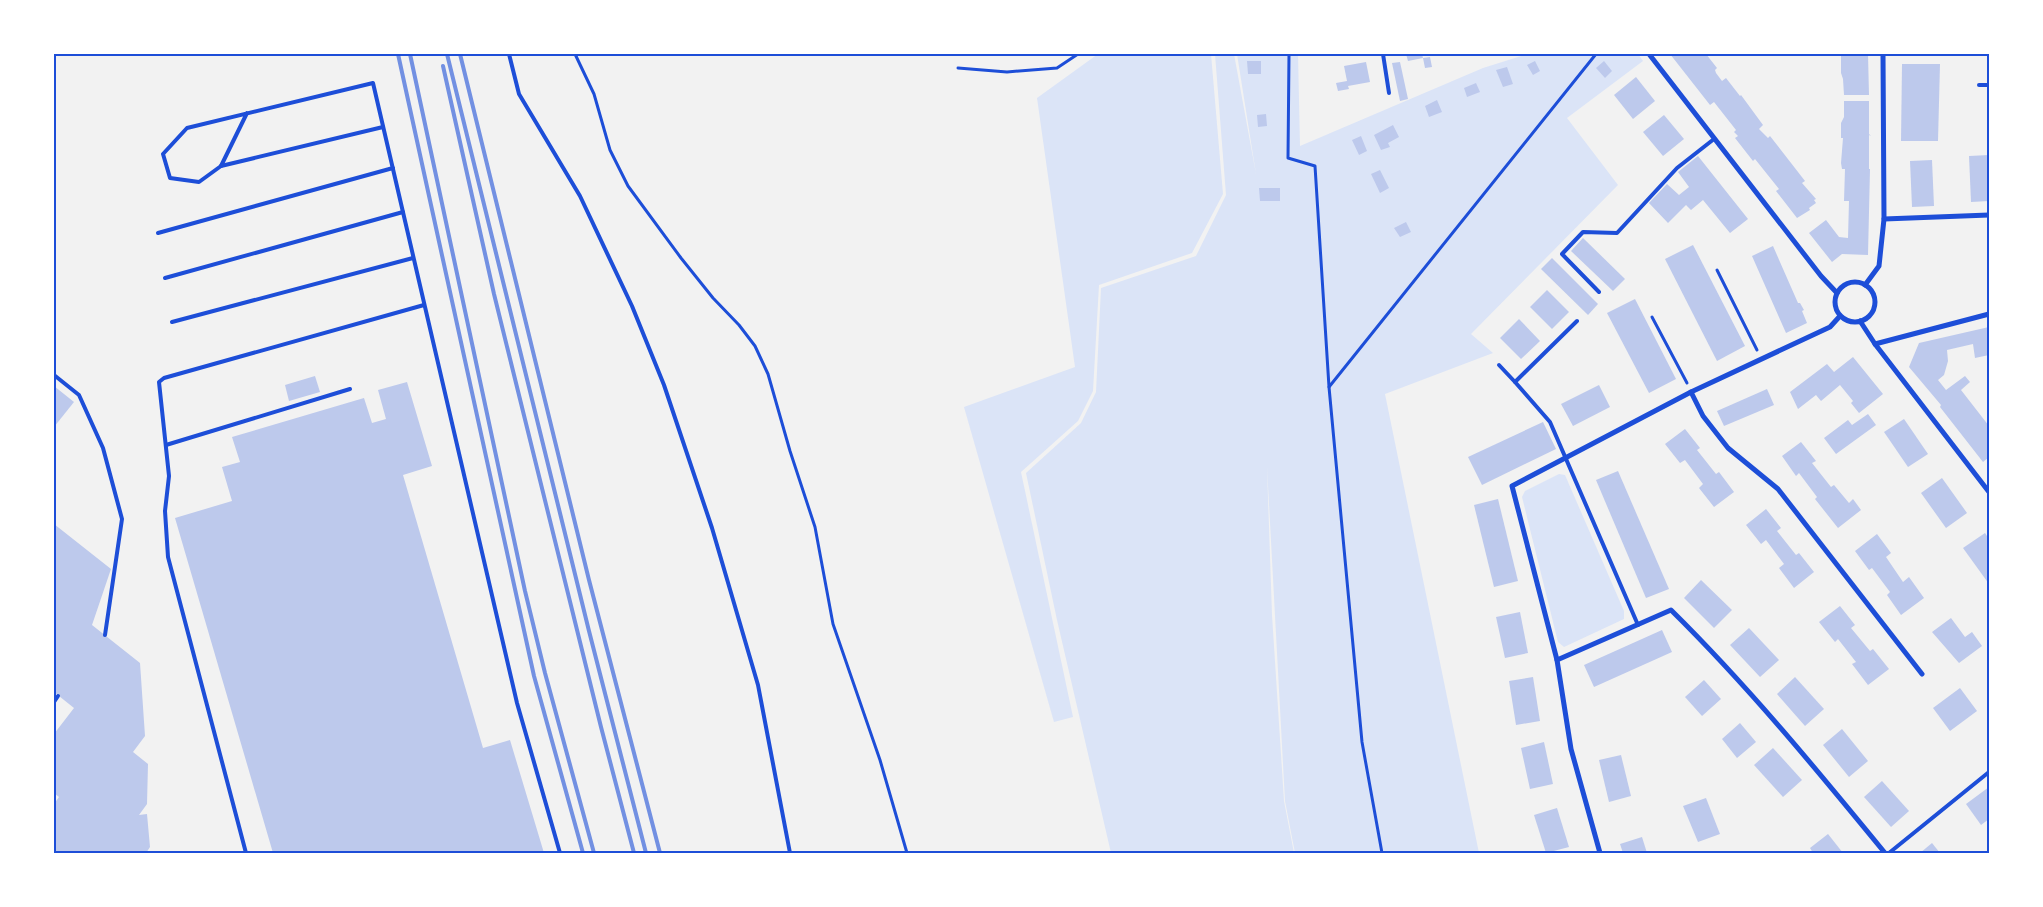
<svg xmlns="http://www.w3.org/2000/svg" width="2043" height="907" font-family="Figtree,sans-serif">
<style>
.green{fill:#dbe4f7}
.building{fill:#bdc9ec}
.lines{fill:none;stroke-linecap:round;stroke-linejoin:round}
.path{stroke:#1d4ed8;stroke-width:3}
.service{stroke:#1d4ed8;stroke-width:4}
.minor{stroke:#1d4ed8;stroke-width:5}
.rail{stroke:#7290e2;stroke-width:4}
.neatline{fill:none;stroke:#1d4ed8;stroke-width:2}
</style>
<rect width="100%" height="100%" fill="#f2f2f2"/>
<g class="green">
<polygon points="1098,54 1211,54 1223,194 1192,253 1099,285 1093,391 1078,421 1021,472 1073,717 1054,722 964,407 1075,367 1037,98"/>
<polygon points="1215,54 1234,54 1256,174 1237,54 1298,54 1300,146 1483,68 1528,54 1638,54 1643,61 1567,118 1618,185 1471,334 1493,353 1385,394 1479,853 1295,853 1285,801 1267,467 1272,615 1284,801 1294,853 1111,853 1057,620 1026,473 1081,423 1096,392 1101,288 1196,256 1226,195"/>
<polygon points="1559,474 1565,475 1624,611 1624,619 1564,647 1558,642 1522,497 1525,491"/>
</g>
<g class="building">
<polygon points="1406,54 1422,54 1423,58 1408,61"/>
<polygon points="1670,54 1706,54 1717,68 1715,70 1716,73 1722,81 1726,78 1740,96 1741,95 1763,125 1759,129 1768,138 1770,136 1805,181 1802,183 1816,199 1814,200 1816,203 1809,208 1810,210 1797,218 1776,191 1779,189 1755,159 1753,161 1735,138 1738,136 1734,132 1736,130 1714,102 1710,105"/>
<polygon points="1841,54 1868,54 1869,95 1844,95 1843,79 1841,73"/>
<polygon points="1430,57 1432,67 1425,68 1423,58"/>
<polygon points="1247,61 1261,61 1261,74 1248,74"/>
<polygon points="1535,61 1540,71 1533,75 1527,65"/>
<polygon points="1604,61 1612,71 1605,78 1596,68"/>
<polygon points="1366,62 1370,82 1348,86 1349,89 1338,91 1336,83 1347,81 1344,66"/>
<polygon points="1400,62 1408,99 1400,101 1392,63"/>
<polygon points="1902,64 1940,64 1938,141 1901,141"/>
<polygon points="1507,67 1513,84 1503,87 1496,70"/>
<polygon points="1636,77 1655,101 1633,119 1614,95"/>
<polygon points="1476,83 1480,92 1467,97 1464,88"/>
<polygon points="1437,100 1442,112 1429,117 1425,106"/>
<polygon points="1844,101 1869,101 1869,134 1871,136 1869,135 1869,169 1870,169 1868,255 1842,254 1832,262 1809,233 1826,220 1839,237 1848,238 1849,201 1844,201 1845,169 1842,169 1841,163 1843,138 1841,138 1841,123 1844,117"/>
<polygon points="1266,114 1267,126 1258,127 1257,115"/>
<polygon points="1664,115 1684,139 1663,156 1643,132"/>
<polygon points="1393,125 1399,137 1388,143 1390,147 1381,150 1374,135"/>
<polygon points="1361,136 1367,151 1359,155 1352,140"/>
<polygon points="1989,155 1989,201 1971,202 1969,156"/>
<polygon points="1698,156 1748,219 1730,233 1703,200 1691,210 1686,205 1668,223 1649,203 1667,184 1679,195 1689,187 1678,172"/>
<polygon points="1932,160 1934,206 1912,207 1910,161"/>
<polygon points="1380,170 1389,188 1380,193 1371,174"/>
<polygon points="1259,188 1280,188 1280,201 1260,201"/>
<polygon points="1406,222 1411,232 1400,237 1394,228"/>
<polygon points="1583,238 1625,279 1613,291 1571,251"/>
<polygon points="1693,245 1745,346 1717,361 1665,259"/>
<polygon points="1773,246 1798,303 1800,303 1804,310 1802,311 1807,323 1786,333 1752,256"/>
<polygon points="1552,258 1598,304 1588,315 1541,269"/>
<polygon points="1547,290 1569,312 1552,329 1530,307"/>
<polygon points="1635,299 1676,379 1649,393 1607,313"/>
<polygon points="1519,319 1540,341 1521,359 1500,338"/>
<polygon points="1989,327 1989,355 1975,358 1973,344 1947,350 1948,361 1944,375 1938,380 1946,390 1965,376 1970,382 1961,390 1989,426 1989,457 1983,462 1940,407 1941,405 1909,367 1919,343"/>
<polygon points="1853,357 1883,394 1859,413 1851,403 1853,401 1840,385 1821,401 1816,395 1798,409 1790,392 1827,364 1834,372"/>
<polygon points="315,376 320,392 289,401 285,385"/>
<polygon points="407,382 432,466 403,475 483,748 510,740 544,853 273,853 175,518 232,501 222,467 240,462 232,437 364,398 372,423 386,419 378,390"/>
<polygon points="1599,385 1610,407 1573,426 1561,404"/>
<polygon points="54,386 74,402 54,427"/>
<polygon points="1767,389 1774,405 1724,426 1717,411"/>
<polygon points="1868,414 1876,425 1836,454 1824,438 1848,420 1852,425"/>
<polygon points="1904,419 1928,454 1908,467 1884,432"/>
<polygon points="1543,422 1556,449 1482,485 1468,457"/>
<polygon points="1685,429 1700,448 1697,450 1716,474 1719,472 1734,492 1714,507 1699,488 1703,484 1685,460 1680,463 1665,444"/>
<polygon points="1801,442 1816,461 1812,463 1831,487 1834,485 1849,503 1853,499 1861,510 1838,528 1815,499 1817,497 1799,473 1796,476 1782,456"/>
<polygon points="1618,471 1669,589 1646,598 1596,480"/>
<polygon points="1942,478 1967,513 1946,528 1921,493"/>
<polygon points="1498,499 1518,581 1494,587 1474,505"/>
<polygon points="1766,509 1781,528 1777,531 1796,555 1799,553 1814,572 1794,588 1779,568 1784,564 1766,540 1761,544 1746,525"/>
<polygon points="54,524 111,569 92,625 140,663 145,736 133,752 148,764 147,804 139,815 147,814 150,847 146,853 54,853 54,804 59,797 54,793 54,734 74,708 54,692"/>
<polygon points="1985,533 1989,539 1989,584 1963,548"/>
<polygon points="1877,534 1891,553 1886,557 1903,582 1909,577 1924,598 1901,615 1887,595 1890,592 1872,568 1869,570 1855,551"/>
<polygon points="1701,580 1732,610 1714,628 1684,598"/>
<polygon points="1840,606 1855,625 1851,628 1870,651 1873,649 1889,669 1868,685 1852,664 1856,662 1838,639 1835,642 1819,622"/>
<polygon points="1520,612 1528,653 1505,658 1496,617"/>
<polygon points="1951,618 1965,637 1972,632 1982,646 1959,663 1932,632"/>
<polygon points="1749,628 1779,660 1760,677 1730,645"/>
<polygon points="1662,630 1672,652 1594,687 1584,665"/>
<polygon points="1533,677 1540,721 1516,725 1509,681"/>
<polygon points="1795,677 1824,709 1805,726 1777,694"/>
<polygon points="1704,680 1721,699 1702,716 1685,697"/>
<polygon points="1960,688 1977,711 1950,731 1933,708"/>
<polygon points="1740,723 1756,742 1737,758 1722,739"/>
<polygon points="1842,729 1868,761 1849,777 1823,745"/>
<polygon points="1544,742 1553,784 1530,789 1521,748"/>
<polygon points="1773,748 1802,780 1783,797 1754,765"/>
<polygon points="1621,755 1631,796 1609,802 1599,760"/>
<polygon points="1882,781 1909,811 1891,827 1864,797"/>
<polygon points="1989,787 1989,819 1981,825 1966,804"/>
<polygon points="1706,798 1720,834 1698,842 1683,806"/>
<polygon points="1557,808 1569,847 1546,853 1534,815"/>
<polygon points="1828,834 1843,853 1813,853 1810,848"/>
<polygon points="1642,837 1647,853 1623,853 1620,844"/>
<polygon points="1932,843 1940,853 1920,853"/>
</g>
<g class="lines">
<g class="path">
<polyline points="575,54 594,94 610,150 628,186 681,258 713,298 739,325 755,346 768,374 790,451 815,527 833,624 880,760 907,853"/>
<polyline points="1289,54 1288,158 1315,166 1329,387 1596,54"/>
<polyline points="958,68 1007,72 1057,68 1078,54"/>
<polyline points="1717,270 1757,350"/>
<polyline points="1652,317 1687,383"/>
<polyline points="1329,387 1362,742 1382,853"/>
</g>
<g class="service">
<polyline points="509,54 519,94 580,196 632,306 664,385 712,528 758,685 790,853"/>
<polyline points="1383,54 1389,93"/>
<polyline points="1979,85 1989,85"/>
<polyline points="247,113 221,166 199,182 170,178 163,154 187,128 373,83 517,703 560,853"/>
<polyline points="221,166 383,127"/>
<polyline points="158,233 393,168"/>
<polyline points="165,278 403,212"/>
<polyline points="1599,292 1562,254 1583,232 1617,233 1677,168 1714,139"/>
<polyline points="1577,321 1515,382 1550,422 1638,625"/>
<polyline points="172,322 413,258"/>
<polyline points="1499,365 1515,382"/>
<polyline points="54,375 79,395 103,448 122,519 105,635"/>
<polyline points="166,445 350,389"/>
<polyline points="54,702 58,696"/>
<polyline points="246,853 168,557 165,511 169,476 159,382 164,378 424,305"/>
<polyline points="1889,853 1989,772"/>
</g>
<g class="minor">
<polyline points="1649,54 1821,276 1837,293"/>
<polyline points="1884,219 1989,215"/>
<circle cx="1855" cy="302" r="20"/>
<polyline points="1865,285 1879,266 1884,219 1883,54"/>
<polyline points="1860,321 1875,344 1989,492"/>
<polyline points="1875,344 1989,314"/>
<polyline points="1691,392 1703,416 1728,448 1778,489 1922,674"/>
<path d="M1557,660L1671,610C1748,686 1817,770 1885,853"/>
<polyline points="1600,853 1571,749 1557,660 1512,486 1691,392 1830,327 1840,316"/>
</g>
<g class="rail">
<polyline points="398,54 534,676 583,853"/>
<polyline points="410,54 525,591 545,673 594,853"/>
<polyline points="447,54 589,631 646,853"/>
<polyline points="460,54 589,580 660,853"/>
<polyline points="443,66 494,294 601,727 634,853"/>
</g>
</g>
<rect width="2043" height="907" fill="none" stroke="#ffffff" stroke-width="110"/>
<rect x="55" y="55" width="1933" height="797" class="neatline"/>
</svg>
